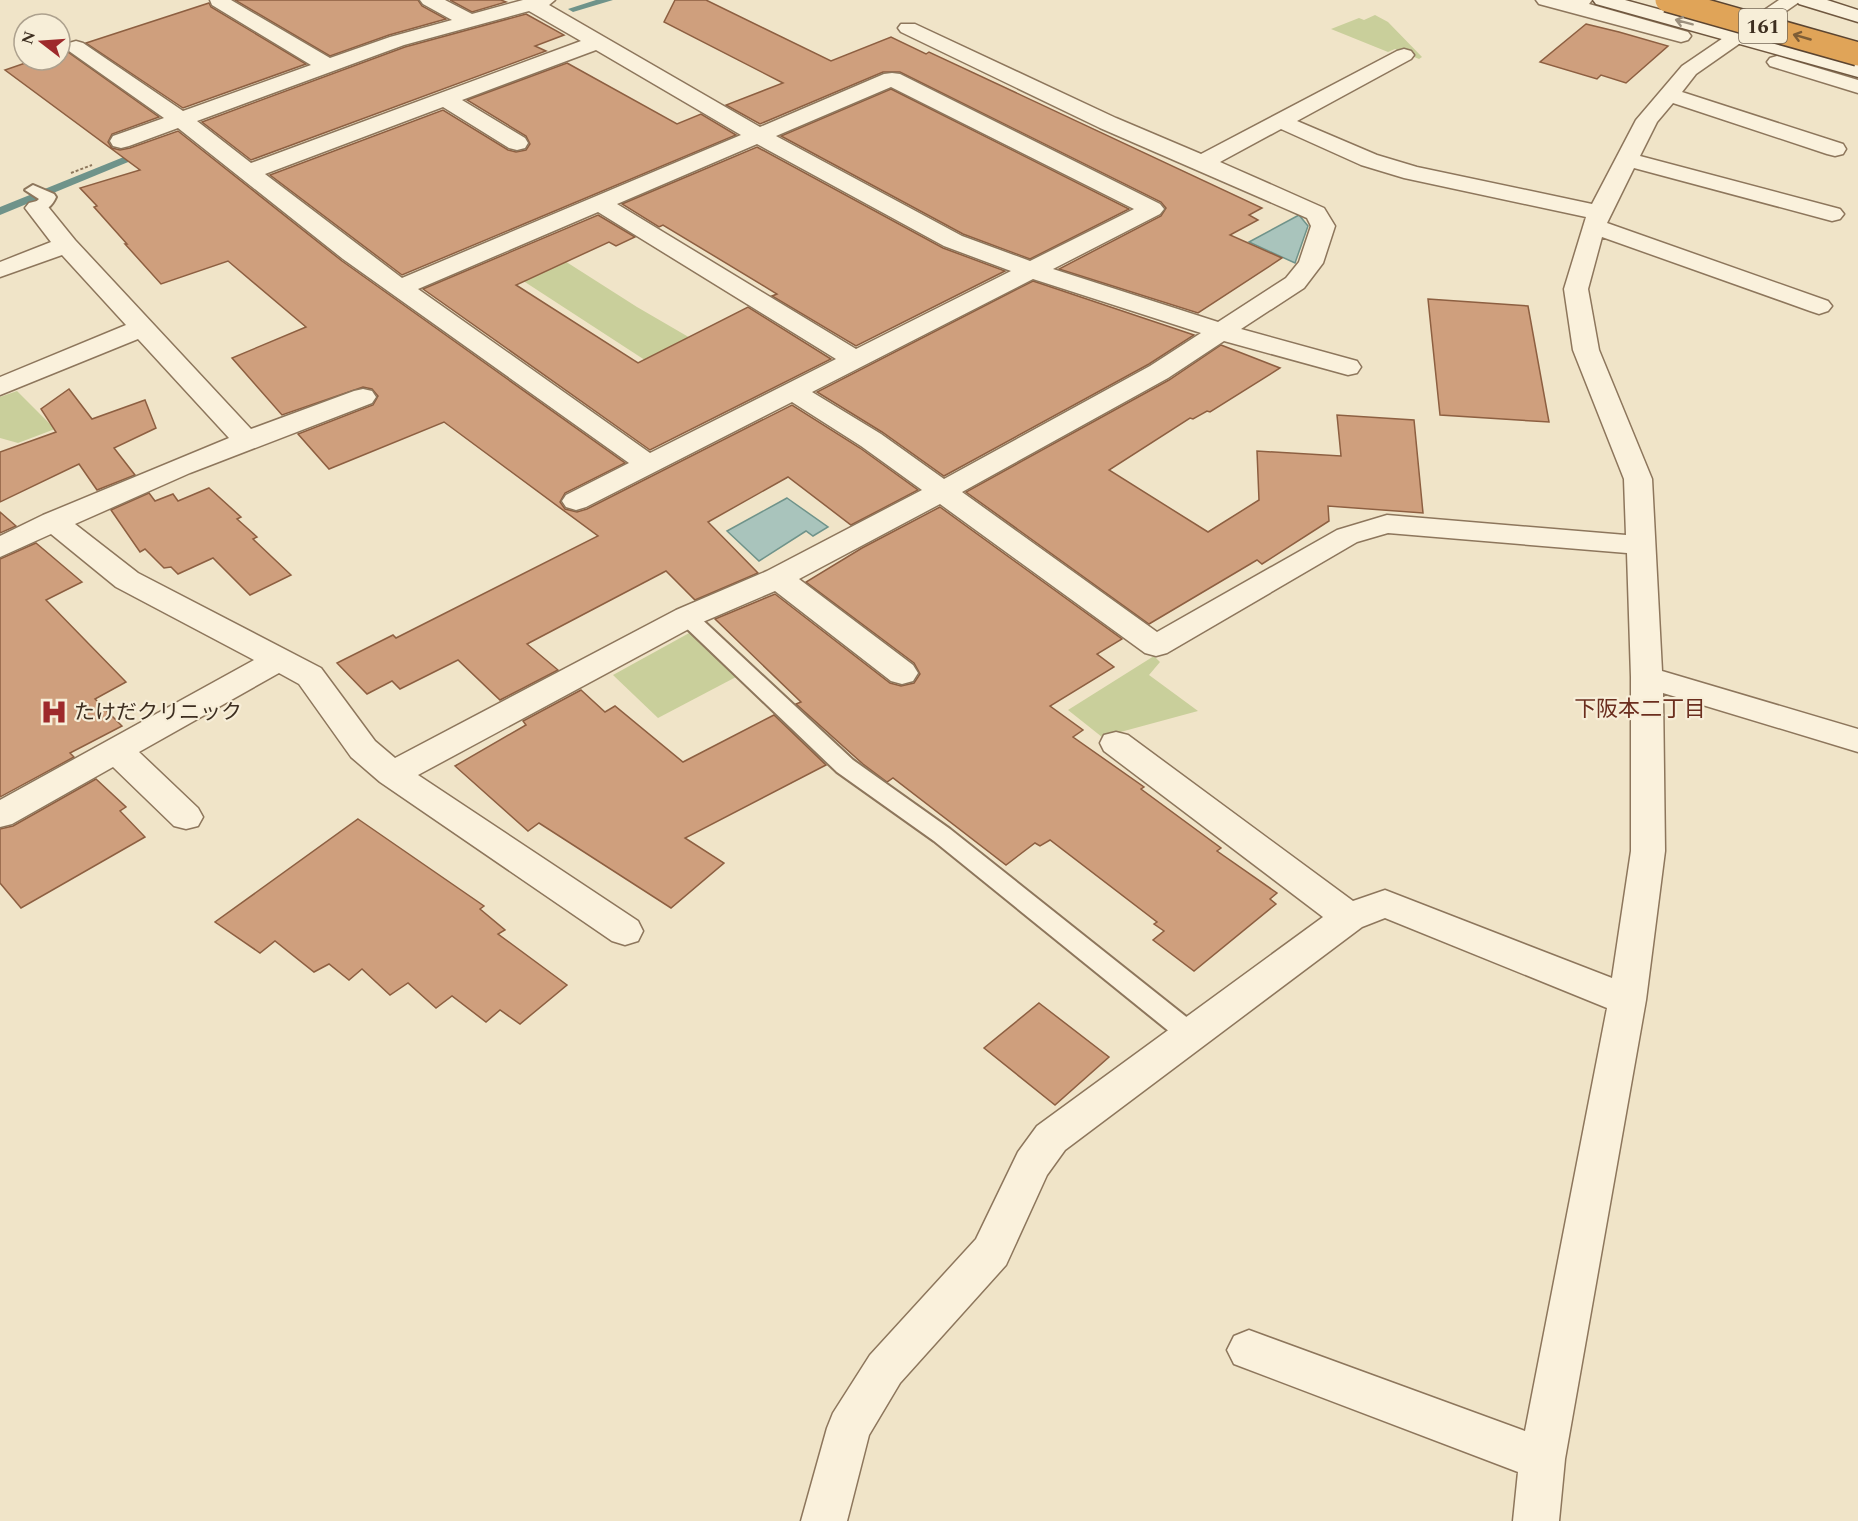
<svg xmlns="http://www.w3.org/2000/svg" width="1858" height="1521" font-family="Spectral,'Noto Sans JP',serif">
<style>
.green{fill:#c9cf9b}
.water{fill:#a9c4bc;stroke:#6f938a;stroke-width:1.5}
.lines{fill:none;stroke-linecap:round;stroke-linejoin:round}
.stream{fill:#6f938a;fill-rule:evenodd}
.building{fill:#cf9f7d;stroke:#8d5f41;stroke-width:1.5}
.lane-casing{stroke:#8d765c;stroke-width:4}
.street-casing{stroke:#8d765c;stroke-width:3}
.secondary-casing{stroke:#6f573f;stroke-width:3}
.path{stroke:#8d765c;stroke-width:2;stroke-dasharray:3 2;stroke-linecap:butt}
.lane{fill:#faf1dc;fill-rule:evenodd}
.street{fill:#faf1dc;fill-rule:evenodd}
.secondary{fill:#faf1dc;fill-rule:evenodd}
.highway-bridge-casing{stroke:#5b4430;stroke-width:26;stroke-linecap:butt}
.highway-bridge{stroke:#e0a458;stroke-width:23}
.oneway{stroke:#9c907e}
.oneway2{stroke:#7e5d36}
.labels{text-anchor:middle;stroke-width:4.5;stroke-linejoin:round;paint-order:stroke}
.shield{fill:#f7eed8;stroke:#756857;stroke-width:1.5}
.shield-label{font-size:20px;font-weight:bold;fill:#3d2e20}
.poi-label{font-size:21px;fill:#3d2e20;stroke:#f7eed8;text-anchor:start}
.neighbourhood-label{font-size:22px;fill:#6b2e1e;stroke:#f7eed8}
</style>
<rect width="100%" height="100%" fill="#f0e4c8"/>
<g class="green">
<polygon points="1375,15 1388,22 1422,57 1419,59 1395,49 1388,52 1331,29 1359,18 1364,20"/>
<polygon points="535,242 637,307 723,357 674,379 491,260"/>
<polygon points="17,391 55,429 18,443 0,438 0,397"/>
<polygon points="691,632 736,677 658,718 613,675"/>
<polygon points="1154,656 1160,662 1149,675 1198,711 1102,737 1068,710"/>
</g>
<g class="water">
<polygon points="1299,215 1308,226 1295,263 1249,242"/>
<polygon points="787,498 828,527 813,536 806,531 759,561 727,531"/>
</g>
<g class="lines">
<g class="stream">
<polygon points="596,0 613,0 573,12 568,9"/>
<polygon points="146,148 150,149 150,153 0,215 0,207"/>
</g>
</g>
<g class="building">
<polygon points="235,0 418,0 422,6 446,19 389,35 330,56"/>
<polygon points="450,0 501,0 506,2 472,12"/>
<polygon points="675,0 706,0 831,61 891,37 926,54 929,52 1262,208 1249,215 1258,220 1230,235 1282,258 1198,313 1059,269 1161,216 1166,208 1161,202 900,72 883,72 760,124 726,105 783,83 664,22"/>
<polygon points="209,3 211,7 306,64 183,108 86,43"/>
<polygon points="526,14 564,35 535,46 546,51 251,160 202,122 405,47"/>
<polygon points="1586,24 1619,32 1668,46 1626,83 1601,75 1597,79 1540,62"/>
<polygon points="65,50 159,117 112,134 108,142 112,148 120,150 130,148 178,131 342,261 625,463 565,493 560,502 565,509 577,512 587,509 792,405 860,448 918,490 851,525 788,477 708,522 758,573 695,600 666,571 527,644 558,670 500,700 458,660 400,689 392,681 367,694 337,663 393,635 396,638 598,536 444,422 329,469 298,434 373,405 378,396 372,389 363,387 282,415 232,358 306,327 228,261 161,284 125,244 127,244 94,207 97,206 80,188 140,170 5,70 34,60 60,60 60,51"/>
<polygon points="567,63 677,124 701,114 736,135 402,275 270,175 443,110 508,150 516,152 526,150 530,144 526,136 467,100"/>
<polygon points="891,89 1129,209 1030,259 963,234 781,136"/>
<polygon points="757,147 943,248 1005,271 856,346 772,296 777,294 663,225 659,227 622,204"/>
<polygon points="598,215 635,237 616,246 609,242 516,285 638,363 748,307 831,359 650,450 423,289"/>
<polygon points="1033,281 1194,335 1149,364 944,476 882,432 817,392"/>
<polygon points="1428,299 1528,306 1549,422 1440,415"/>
<polygon points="1221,345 1280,368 1210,412 1207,411 1193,419 1190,418 1109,470 1208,532 1259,500 1257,451 1341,456 1337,415 1414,420 1423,513 1328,506 1329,521 1262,564 1257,560 1149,624 966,492 1169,380"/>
<polygon points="69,389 92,419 145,400 156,428 114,448 135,475 97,490 79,464 0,502 0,452 56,432 41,409"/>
<polygon points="209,488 241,517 237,519 257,537 253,539 291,575 250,595 213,558 178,574 171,567 164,568 145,549 140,552 111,510 149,493 155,501 173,494 178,501"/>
<polygon points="940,507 1122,639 1097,654 1114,667 1050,706 1083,730 1073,737 1144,787 1141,789 1221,848 1217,851 1277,893 1270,899 1276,904 1194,971 1153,940 1164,931 1154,924 1157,922 1050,840 1040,846 1035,843 1006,865 893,778 887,782 863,764 796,704 801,702 715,619 775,594 890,683 901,686 914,683 920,674 914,663 806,582 862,548"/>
<polygon points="0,512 16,526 0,533"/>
<polygon points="36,543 82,582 46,600 126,682 95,699 122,726 70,753 74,757 0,797 0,559"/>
<polygon points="581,690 605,712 615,706 683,762 774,715 826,765 685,838 724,863 671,908 539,823 528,831 455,766 526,725 523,721"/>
<polygon points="96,779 126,807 120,811 145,837 21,908 0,883 0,829 13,826"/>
<polygon points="358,819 484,906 480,909 505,930 498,934 567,985 520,1024 500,1010 486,1022 452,996 436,1008 408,983 390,995 362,969 349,980 329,964 314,972 275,941 260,953 215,922"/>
<polygon points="1039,1003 1109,1057 1055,1105 984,1048"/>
</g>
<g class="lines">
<defs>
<g id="lane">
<path d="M33,185L54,194L56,197C52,206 47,210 37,213L29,208L39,199L25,190Z"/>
<polygon points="687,610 694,612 853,760 950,829 1199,1027 1203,1034 1199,1041 1190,1044 1181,1041 934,841 837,772 680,622 677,617 680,612"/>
</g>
<g id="street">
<path d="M210,0H231L330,58L390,37L452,20L423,4L420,0H445L472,14L523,0H555L549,5L760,127L884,74L892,73L900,74L1160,204L1164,209L1160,214L1053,269L1218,322L1286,278L1299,262L1311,226L1307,218L1100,128L901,32L898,28L901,24H915L1116,118L1201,154L1397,51L1404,49L1411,51L1414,55L1411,59L1297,121L1377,155L1417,167L1592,204L1636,120L1682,66L1779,0H1802L1696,74L1682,92L1843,144L1846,149L1843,154L1835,156L1827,154L1673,103L1657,122L1640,156L1840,209L1844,214L1840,219L1832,221L1634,168L1607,223L1828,301L1832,306L1828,311L1819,314L1810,311L1602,237L1588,289L1599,350L1652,479L1662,671L1858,729V752L1663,693L1665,851L1646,1000L1565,1459L1559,1521H1513L1518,1472L1234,1364L1227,1350L1234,1336L1249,1330L1525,1431L1607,1008L1385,918L1362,927L1065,1150L1047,1175L1006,1265L900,1383L869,1435L847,1521H801L827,1428L833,1413L870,1355L976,1239L1018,1152L1037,1126L1323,917L1104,751L1100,743L1104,735L1116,732L1128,735L1353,901L1385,890L1612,978L1631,851V677L1627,553L1388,533L1357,542L1167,653L1156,656L1145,653L940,504L799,579L913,665L918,673L913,681L902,684L891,681L775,591L698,624L418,775L638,921L643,931L638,941L625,945L612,941L380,782L351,757L299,684L279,673L139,752L198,808L203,817L198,826L186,829L174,826L113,767L12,824L0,827V800L254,660L116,587L51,534L0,557V536L43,515L229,438L138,339L0,395V377L126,325L62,255L0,277V262L51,242L25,208L29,203L37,201L45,203L75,240L251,429L354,391L363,389L372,391L376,397L372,403L190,473L75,524L138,573L321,668L375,741L395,758L676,610L767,571L922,490L861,446L792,402L586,507L576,510L566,507L562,501L566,495L629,463L343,259L178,128L129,146L121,148L113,146L110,141L113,136L164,118L69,51L66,47L69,43L76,41L83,43L183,111L311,65L212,5ZM529,11L581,41L251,163L197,121L404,45ZM596,50L741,135L402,278L265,174L443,107L509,148L517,150L525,148L528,143L525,138L462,100ZM891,87L1134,209L1030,261L962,236L776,136ZM1281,129L1361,165L1404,178L1586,217L1564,289L1573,350L1624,479L1626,535L1387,515L1337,530L1157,632L962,492L1168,378L1224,341L1348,375L1357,373L1361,367L1357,361L1241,329L1304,288L1323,263L1335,226L1324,208L1220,162ZM757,144L944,246L1011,271L856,349L617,204ZM598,212L836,359L650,453L418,289ZM1033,279L1201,333L1150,366L944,479L881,434L812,392Z"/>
<polygon points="1536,0 1592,0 1589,4 1688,32 1691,36 1688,40 1681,42 1539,4"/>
<polygon points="1777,56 1858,80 1858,93 1770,66 1767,62 1770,58"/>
</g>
<g id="secondary">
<polygon points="1593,0 1625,0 1858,64 1858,77 1596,4"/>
<polygon points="1796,0 1827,0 1858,10 1858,22 1799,4"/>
</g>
</defs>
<use href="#lane" class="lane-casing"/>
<use href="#street" class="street-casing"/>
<use href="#secondary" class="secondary-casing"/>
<polyline class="path" points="71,173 92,165"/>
<use href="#lane" class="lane"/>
<use href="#street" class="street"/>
<use href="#secondary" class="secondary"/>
<defs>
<polyline id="highway-bridge" points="1667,0 1858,54"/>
</defs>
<use href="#highway-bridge" class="highway-bridge-casing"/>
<use href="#highway-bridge" class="highway-bridge"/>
</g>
<defs><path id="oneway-shaft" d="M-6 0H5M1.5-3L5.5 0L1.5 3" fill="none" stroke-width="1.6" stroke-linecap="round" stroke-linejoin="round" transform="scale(1.5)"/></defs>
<use class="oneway" href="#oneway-shaft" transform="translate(1684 22) rotate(-165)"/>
<use class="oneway2" href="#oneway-shaft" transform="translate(1802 37) rotate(-164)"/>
<defs>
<symbol id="hospital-bare" viewBox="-9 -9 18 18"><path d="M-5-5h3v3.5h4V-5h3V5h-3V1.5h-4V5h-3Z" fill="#9e2a2b" stroke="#f7eed8" stroke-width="2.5" paint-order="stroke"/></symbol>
</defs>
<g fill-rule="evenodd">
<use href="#hospital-bare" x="35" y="693" width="38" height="38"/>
</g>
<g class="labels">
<rect class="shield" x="1739" y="9" width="48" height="34" rx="4.5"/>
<g class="shield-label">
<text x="1763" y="33">161</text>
</g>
<g class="poi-label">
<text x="74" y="719">たけだクリニック</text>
</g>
<g class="neighbourhood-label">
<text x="1640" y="716">下阪本二丁目</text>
</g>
</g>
<g transform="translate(42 42) rotate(287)"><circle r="28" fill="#f7eed8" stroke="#ada18e" stroke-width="1.5"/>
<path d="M0-4.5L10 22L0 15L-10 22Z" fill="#9e2a2b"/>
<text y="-9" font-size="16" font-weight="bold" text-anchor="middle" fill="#3d2e20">N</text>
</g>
</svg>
